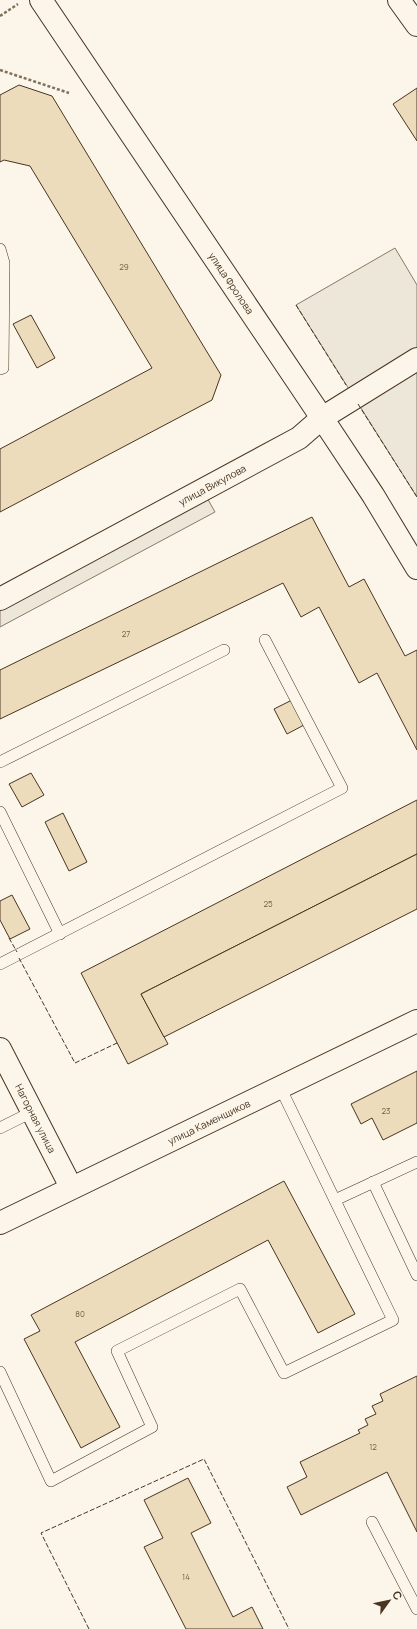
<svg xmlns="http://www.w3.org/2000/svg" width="417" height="1629" font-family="Manrope,sans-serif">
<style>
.parking{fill:#ede7d9;stroke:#887966}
.building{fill:#ecdcbc;stroke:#4a3520}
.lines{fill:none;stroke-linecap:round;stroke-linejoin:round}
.lane-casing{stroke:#4a3520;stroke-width:12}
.street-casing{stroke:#4a3520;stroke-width:24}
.path{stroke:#7f6f5c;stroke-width:2.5;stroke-dasharray:3 2;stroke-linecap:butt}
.lane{stroke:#fbf6e9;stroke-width:11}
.street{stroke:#fbf6e9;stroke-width:22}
.fence{stroke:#4a3520;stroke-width:1;stroke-dasharray:5 2;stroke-linecap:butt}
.labels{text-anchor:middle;stroke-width:3;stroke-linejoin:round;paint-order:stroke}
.number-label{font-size:8px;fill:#725f47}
.street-label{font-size:10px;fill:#4a3520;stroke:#fbf6e9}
</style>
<rect width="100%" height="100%" fill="#fbf6e9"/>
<g class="parking">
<polygon points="395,248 417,285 417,497 296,305"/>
<polygon points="206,496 215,512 0,627 0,607"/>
</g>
<g class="building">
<polygon points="19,85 52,96 221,375 212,400 0,512 0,449 152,368 30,166 4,160 0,162 0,95"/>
<polygon points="417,88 417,141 393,104"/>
<polygon points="31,315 55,358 37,368 13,324"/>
<polygon points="312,517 349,587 364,579 405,656 417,650 417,750 377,673 359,683 319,607 301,617 283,583 0,719 0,670"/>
<polygon points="292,700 304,725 287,734 274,709"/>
<polygon points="31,773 44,795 22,807 9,784"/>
<polygon points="417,800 417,854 141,994 168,1044 128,1064 81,973"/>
<polygon points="63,813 87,862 69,871 45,822"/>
<polygon points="417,854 417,909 164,1037 141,994"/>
<polygon points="12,895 30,929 10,939 0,920 0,901"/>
<polygon points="417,1071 417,1123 383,1140 372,1118 361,1124 351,1104"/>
<polygon points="284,1181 355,1314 318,1333 268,1240 75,1342 120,1427 81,1448 24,1339 40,1331 31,1315"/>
<polygon points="417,1376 417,1532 387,1472 301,1515 287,1487 307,1477 300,1462 360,1433 358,1430 368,1425 365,1419 376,1414 372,1406 383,1401 380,1394"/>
<polygon points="188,1478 211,1523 191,1533 233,1617 252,1607 263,1629 186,1629 144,1547 163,1538 144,1500"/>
</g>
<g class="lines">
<defs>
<g id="lane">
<polyline points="0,249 4,263 3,368 0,369"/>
<polyline points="0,762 224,650"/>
<polyline points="0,812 60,934"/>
<polyline points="0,964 342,788 265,640"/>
<polyline points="0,1128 32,1112"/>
<polyline points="373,1182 417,1275"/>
<polyline points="335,1200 417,1162"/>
<polyline points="0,1372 51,1481 152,1427 117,1351 240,1289 284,1373 393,1320 280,1087"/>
<polyline points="372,1522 417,1609"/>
</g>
<g id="street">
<path id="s1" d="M41,0L322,418L373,495L417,568"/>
<polyline points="399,0 417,25"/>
<path id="s2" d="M0,599L299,438L322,418L417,359"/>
<path id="s3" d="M0,1049L71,1187"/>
<path id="s4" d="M0,1223L417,1021"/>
</g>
</defs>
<use href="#lane" class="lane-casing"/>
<use href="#street" class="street-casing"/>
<g class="path">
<polyline points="0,16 18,4"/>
<polyline points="0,70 69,93"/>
</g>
<use href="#lane" class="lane"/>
<use href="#street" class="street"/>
<g class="fence">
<polyline points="296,305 346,385"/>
<polyline points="358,404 417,497"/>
<polyline points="9,938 17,952"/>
<polyline points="19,958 75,1063 117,1043"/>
<polyline points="89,1629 41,1533 204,1459 289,1629"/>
</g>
</g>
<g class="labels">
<g class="number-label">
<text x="124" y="270">29</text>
<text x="126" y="637">27</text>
<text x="268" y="907">25</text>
<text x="386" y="1114">23</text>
<text x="80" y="1317">80</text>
<text x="373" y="1450">12</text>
<text x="186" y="1580">14</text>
</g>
<g class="street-label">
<text dy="4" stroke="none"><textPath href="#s1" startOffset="341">улица Фролова</textPath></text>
<text dy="4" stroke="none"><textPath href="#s2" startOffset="241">улица Викулова</textPath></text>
<text dy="4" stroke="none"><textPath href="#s3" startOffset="78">Нагорная улица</textPath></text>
<text dy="4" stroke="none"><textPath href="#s4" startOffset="232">улица Каменщиков</textPath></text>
</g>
</g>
<g transform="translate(389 1601) rotate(57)" stroke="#fbf6e9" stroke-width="3" paint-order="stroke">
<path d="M0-3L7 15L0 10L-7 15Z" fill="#4a3520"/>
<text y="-6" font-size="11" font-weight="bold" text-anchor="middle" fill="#4a3520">С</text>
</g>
</svg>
